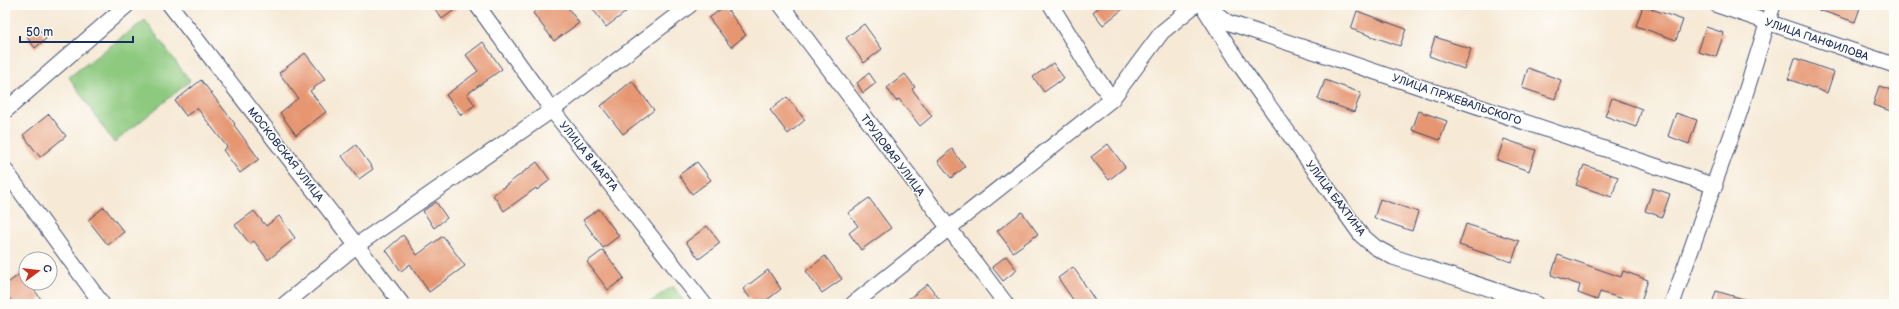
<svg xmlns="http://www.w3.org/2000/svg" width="1899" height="309" font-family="'Balsamiq Sans',sans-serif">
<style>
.green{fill:#8dc97f;stroke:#547c6e}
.building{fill:#e69671}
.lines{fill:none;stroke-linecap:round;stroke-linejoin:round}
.minor-casing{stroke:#3c4b70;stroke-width:17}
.minor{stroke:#fff;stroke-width:15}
.labels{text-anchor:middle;stroke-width:3;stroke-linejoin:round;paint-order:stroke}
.street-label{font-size:11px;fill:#1b2f5e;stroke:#fdfcf7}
</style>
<rect width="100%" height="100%" fill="#fdfcf7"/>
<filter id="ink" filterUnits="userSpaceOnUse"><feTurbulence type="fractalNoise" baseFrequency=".025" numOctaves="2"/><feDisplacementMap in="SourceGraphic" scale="8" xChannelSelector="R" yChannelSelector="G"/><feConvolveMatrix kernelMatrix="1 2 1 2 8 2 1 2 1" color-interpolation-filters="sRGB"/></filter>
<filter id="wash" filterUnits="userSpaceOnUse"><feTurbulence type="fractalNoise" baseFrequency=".012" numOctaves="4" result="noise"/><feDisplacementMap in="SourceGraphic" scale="16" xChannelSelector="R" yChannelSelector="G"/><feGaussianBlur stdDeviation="0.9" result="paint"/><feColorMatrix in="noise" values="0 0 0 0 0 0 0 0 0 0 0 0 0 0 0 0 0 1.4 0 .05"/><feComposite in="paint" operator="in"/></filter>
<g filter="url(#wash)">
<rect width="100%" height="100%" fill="#f6e9d5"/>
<g class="green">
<polygon points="145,20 190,81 114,143 69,77"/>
<polygon points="673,286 686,304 647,304"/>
</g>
<g id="blocks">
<g class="building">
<polygon points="432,5 461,5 442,19"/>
<polygon points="544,5 566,5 579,23 554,41 533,13"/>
<polygon points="590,5 620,5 626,12 606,27"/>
<polygon points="1102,5 1128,5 1103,25 1093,12"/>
<polygon points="1811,5 1861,5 1855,22 1810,7"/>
<polygon points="725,6 746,35 731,47 709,18"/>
<polygon points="1643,6 1683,20 1676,40 1636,26"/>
<polygon points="1357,11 1406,29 1400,46 1351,29"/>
<polygon points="864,24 882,49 864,63 846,38"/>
<polygon points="1706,27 1724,33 1716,57 1698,52"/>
<polygon points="38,28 46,39 35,48 27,37"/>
<polygon points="1435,37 1471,49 1464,69 1429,56"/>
<polygon points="483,42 502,69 467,94 475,105 461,115 446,95 478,71 466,55"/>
<polygon points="305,53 325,79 310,91 326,112 296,135 280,113 298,98 279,73"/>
<polygon points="1795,58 1834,72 1827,93 1788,79"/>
<polygon points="1053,63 1064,78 1044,92 1033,77"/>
<polygon points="1528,68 1561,80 1555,99 1522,88"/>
<polygon points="869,73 876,83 863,93 857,83"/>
<polygon points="905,74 915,87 912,89 932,116 920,126 899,99 896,101 887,88"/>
<polygon points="201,80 235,124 234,125 259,159 240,173 223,150 227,147 197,108 186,116 175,101"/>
<polygon points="1325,80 1361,93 1354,112 1318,99"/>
<polygon points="632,81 654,110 623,134 601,106"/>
<polygon points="1879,86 1894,91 1894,112 1873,105"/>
<polygon points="787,97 805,120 788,134 770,110"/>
<polygon points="1612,98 1642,109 1636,127 1605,116"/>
<polygon points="1419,111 1447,121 1440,140 1412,130"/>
<polygon points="1676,113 1697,120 1689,144 1668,136"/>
<polygon points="49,114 66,136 40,157 23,135"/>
<polygon points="1504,139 1536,150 1529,171 1497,160"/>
<polygon points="1108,144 1125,167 1109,180 1091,157"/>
<polygon points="356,145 373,169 359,179 342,156"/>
<polygon points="952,149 965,167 951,178 938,161"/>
<polygon points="537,162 550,180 537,190 536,188 504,211 493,195"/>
<polygon points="697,162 711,180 692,194 679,175"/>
<polygon points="1584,165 1618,177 1612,197 1576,185"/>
<polygon points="1653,188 1670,194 1662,217 1645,211"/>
<polygon points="869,198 891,228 861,250 849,233 858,226 848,213"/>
<polygon points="1380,199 1418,212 1412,231 1374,218"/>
<polygon points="436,202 447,218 434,228 423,211"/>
<polygon points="104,207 124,232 108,245 88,220"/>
<polygon points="599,209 619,236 603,248 583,220"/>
<polygon points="254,211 266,226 279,216 295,238 268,260 254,241 250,244 235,225"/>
<polygon points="1022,212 1038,234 1013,252 997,231"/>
<polygon points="1466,224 1519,241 1512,262 1459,245"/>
<polygon points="707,226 720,243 699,259 686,242"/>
<polygon points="403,235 417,255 443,236 465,266 429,292 410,264 401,271 386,250"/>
<polygon points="603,250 624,278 608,290 587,262"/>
<polygon points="1558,255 1621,277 1623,271 1648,280 1640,304 1600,292 1597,300 1578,293 1580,285 1551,275"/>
<polygon points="825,256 842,279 822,293 806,271"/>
<polygon points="1006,256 1017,270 1003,281 992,267"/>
<polygon points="1073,267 1080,277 1097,304 1076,304 1058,278"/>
<polygon points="768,270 781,289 762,304 755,304 743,289"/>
<polygon points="21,273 26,279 26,283 29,283 41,299 35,304 14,304 5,292 5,285"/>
<polygon points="928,284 943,304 902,304"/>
<polygon points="1716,291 1750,301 1749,304 1712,304"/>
</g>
</g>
</g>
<g filter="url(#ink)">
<use href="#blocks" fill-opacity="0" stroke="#3c4b70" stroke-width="1"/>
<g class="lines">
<defs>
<g id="minor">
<polyline points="170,5 402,304"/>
<polyline points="477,5 552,110 704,304"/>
<polyline points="781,5 1006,304"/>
<polyline points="1051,5 1088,66 1112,99"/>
<polyline points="1205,5 1227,22 1715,186"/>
<polyline points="1717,5 1894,65"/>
<polyline points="1206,11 1242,68 1361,235 1375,247 1393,257 1537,304"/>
<polyline points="5,111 127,5"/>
<polyline points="5,170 102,304"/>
<polyline points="285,304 357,245 552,110 690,5"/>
<polyline points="853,304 1112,99 1162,32 1195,5"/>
<polyline points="1672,304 1740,111 1773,5"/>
</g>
</defs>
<use href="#minor" class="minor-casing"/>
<use href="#minor" class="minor"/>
</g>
</g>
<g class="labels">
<g class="street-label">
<text transform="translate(1817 39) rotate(19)" y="4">УЛИЦА ПАНФИЛОВА</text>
<text transform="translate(1457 99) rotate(19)" y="4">УЛИЦА ПРЖЕВАЛЬСКОГО</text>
<text transform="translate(286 154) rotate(52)" y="4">МОСКОВСКАЯ УЛИЦА</text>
<text transform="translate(893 155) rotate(53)" y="4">ТРУДОВАЯ УЛИЦА</text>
<text transform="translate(589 156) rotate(51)" y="4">УЛИЦА 8 МАРТА</text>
<text transform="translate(1336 198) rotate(53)" y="4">УЛИЦА БАХТИНА</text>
</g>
</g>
<rect width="1899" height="309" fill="none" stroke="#fdfcf7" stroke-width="20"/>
<g transform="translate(38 271) rotate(75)"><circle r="19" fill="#fdfcf7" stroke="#a3aaba"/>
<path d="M0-3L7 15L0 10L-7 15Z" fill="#c8321e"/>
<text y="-6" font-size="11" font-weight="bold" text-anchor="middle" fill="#1b2f5e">С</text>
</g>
<path d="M20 36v6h113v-6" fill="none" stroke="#1b2f5e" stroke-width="2"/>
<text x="26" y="36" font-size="12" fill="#1b2f5e" stroke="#fdfcf7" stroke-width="3" paint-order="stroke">50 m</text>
</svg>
